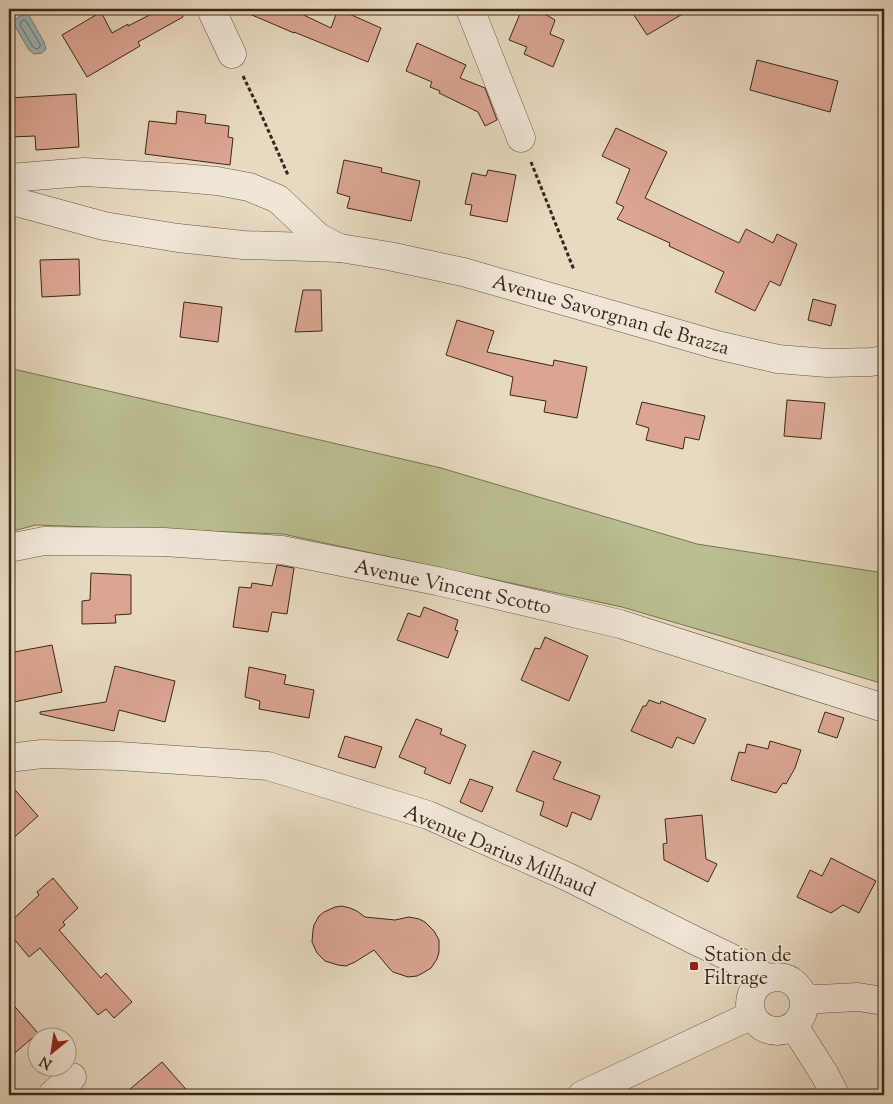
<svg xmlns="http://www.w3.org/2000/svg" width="893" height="1104" font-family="'Sorts Mill Goudy',serif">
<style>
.green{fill:#babe90;stroke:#7a7353}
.water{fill:#9cb7bd;stroke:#747e7a}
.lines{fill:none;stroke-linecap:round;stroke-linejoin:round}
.shore{stroke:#6a706a;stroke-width:1}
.building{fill:#dba592;stroke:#392816}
.street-casing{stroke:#655441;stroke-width:29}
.path{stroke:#392816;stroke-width:3;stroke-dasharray:4 2.5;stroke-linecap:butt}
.street{stroke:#f0e6d7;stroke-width:28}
.poi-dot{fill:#8f2418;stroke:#f0e6d7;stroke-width:2}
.labels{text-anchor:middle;stroke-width:4;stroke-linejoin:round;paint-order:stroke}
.street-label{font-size:20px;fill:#392816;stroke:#f0e6d7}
.poi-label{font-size:20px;fill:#392816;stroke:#f0e6d7;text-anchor:start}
</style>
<rect width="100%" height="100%" fill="#e8d9c1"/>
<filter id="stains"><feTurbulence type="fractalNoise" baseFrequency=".004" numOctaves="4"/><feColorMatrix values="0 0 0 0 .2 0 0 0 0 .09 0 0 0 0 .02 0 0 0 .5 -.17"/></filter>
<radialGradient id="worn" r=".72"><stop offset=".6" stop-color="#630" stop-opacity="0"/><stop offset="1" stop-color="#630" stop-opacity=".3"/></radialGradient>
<polygon class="green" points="9,368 441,468 697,544 884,573 884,684 622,607 283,534 36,525 9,532"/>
<polygon class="water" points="27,12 44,42 46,49 42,53 34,54 29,50 12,21"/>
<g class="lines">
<polygon class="shore" points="24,20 26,21 40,44 40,47 39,48 36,49 33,47 20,25 21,22"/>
</g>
<g class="building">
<polygon points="161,9 179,9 183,17 138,42 140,46 87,77 62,35 101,12 112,33 128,24 128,26"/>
<polygon points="238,9 291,9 331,28 338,9 381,28 368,62 294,32 294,33"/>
<polygon points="522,9 546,9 545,14 555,20 550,34 564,40 553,67 524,54 527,47 509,40"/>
<polygon points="630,9 691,9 647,35"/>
<polygon points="417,43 466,65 460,78 485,88 497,120 485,126 478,112 439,93 440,91 430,87 432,82 406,71"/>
<polygon points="757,60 838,81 830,112 750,90"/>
<polygon points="76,94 79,147 36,150 35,136 9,137 9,98"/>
<polygon points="177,111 206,115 205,123 229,126 228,137 233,138 230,165 145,154 149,121 176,124"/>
<polygon points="616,128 667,152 645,198 739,243 746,229 773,243 777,234 797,244 780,286 770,281 755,311 715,292 724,272 669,246 670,243 617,219 624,207 616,203 630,169 602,156"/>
<polygon points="344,160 382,168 381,172 420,181 411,221 347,208 350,197 337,193"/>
<polygon points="488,170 516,175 507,222 470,215 472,205 465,204 472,173 486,176"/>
<polygon points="79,259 80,295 42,297 40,260"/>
<polygon points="303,290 321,290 322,331 295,332"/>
<polygon points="813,299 836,305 831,326 808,320"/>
<polygon points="184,302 222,307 218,342 180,337"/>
<polygon points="457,320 494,331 487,352 553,366 554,360 587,367 577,418 544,412 546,401 510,395 513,377 446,355"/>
<polygon points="787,400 825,403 821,439 784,436"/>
<polygon points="642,402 705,416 699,440 685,437 683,449 646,440 649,428 636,424"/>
<polygon points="277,565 294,568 287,614 272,612 268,632 233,627 239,587 251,588 252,583 272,586"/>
<polygon points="91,573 131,575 131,614 115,615 116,623 82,624 82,601 90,600"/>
<polygon points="424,607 458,620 455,630 458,631 448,658 397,640 408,613 420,617"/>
<polygon points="545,637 588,656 569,701 521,680 535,648 540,649"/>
<polygon points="52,645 62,692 9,703 9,653"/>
<polygon points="115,666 175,681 165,722 119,710 114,731 40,714 40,712 106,702"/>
<polygon points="249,667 286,675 284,684 314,690 309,718 259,709 260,701 245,697"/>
<polygon points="649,700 660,704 661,701 706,719 694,744 677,737 672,748 631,731 643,706 646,706"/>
<polygon points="825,712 844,718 837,738 818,732"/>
<polygon points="416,719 442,729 440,734 466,745 450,784 424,773 426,768 399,757"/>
<polygon points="345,736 382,747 375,768 338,757"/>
<polygon points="770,741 801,750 795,768 786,784 783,783 776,793 731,780 739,752 745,753 747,744 768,749"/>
<polygon points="533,751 561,762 553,779 600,796 591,820 572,812 567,827 540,815 544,802 516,791"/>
<polygon points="470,779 493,787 482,812 460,802"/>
<polygon points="9,783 38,816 9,842"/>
<polygon points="702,815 706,859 717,864 708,882 664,860 663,844 667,843 665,819"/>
<polygon points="831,858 876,881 859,913 843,905 831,913 797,897 810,870 822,876"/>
<polygon points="53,878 78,908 63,922 65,925 59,930 101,978 106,973 132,1002 114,1018 106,1009 98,1015 40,948 29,957 9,933 9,923 39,895 37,892"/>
<polygon points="342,906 350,908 357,911 365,917 395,920 409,917 419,919 425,922 434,931 439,940 439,952 437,959 431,968 423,973 417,976 408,977 393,972 389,968 374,950 355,962 346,966 338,965 325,961 317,953 312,942 313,930 314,925 319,916 324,912 335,907"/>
<polygon points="9,1000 38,1033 9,1058"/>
<polygon points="162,1062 191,1095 123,1095"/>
</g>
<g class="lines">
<defs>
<g id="street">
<polyline points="211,9 232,54"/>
<polyline points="470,9 521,138"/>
<polyline points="9,178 84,172 183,178 217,181 249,187 278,199 318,237 339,248"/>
<polyline points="9,200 104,226 178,238 243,245 340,248 389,256 463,272 717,345 778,359 827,363 871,362 884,360"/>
<polyline points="9,548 44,541 164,542 282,550 437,581 620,624 884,708"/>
<polyline points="9,758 42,754 119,756 268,766 428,815 568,877 694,940 746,965 768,979"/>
<circle cx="777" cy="1004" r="27"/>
<polyline points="804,998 819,999 858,997 884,1001"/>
<polyline points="794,1026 825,1075 835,1095"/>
<polyline points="52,1095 72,1077"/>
<polyline points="582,1095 752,1015"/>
</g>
</defs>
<use href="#street" class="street-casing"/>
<g class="path">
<polyline points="243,76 257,105 288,175"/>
<polyline points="531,162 574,270"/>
</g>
<use href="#street" class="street"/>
</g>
<rect class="poi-dot" x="689" y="961" width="10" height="10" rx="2.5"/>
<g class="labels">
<g class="street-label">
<text transform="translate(611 314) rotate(16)" y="7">Avenue Savorgnan de Brazza</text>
<text transform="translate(453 586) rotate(12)" y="7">Avenue Vincent Scotto</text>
<text transform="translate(500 850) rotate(23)" y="7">Avenue Darius Milhaud</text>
</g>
<g class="poi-label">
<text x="704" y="961">Station de<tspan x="704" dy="23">Filtrage</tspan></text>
</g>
</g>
<rect width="893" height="1104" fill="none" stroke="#e8d9c1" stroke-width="30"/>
<rect x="10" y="10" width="873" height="1084" fill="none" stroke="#392816" stroke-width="2.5"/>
<rect x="15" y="15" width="863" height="1074" fill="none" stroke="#392816"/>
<g transform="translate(52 1052) rotate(210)"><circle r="24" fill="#f0e6d7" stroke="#a79a8a"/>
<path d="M0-4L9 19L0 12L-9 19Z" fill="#8f2418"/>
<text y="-8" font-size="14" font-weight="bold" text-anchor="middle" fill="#392816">N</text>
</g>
<rect width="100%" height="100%" filter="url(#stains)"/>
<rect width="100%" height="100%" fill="url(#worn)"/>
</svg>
